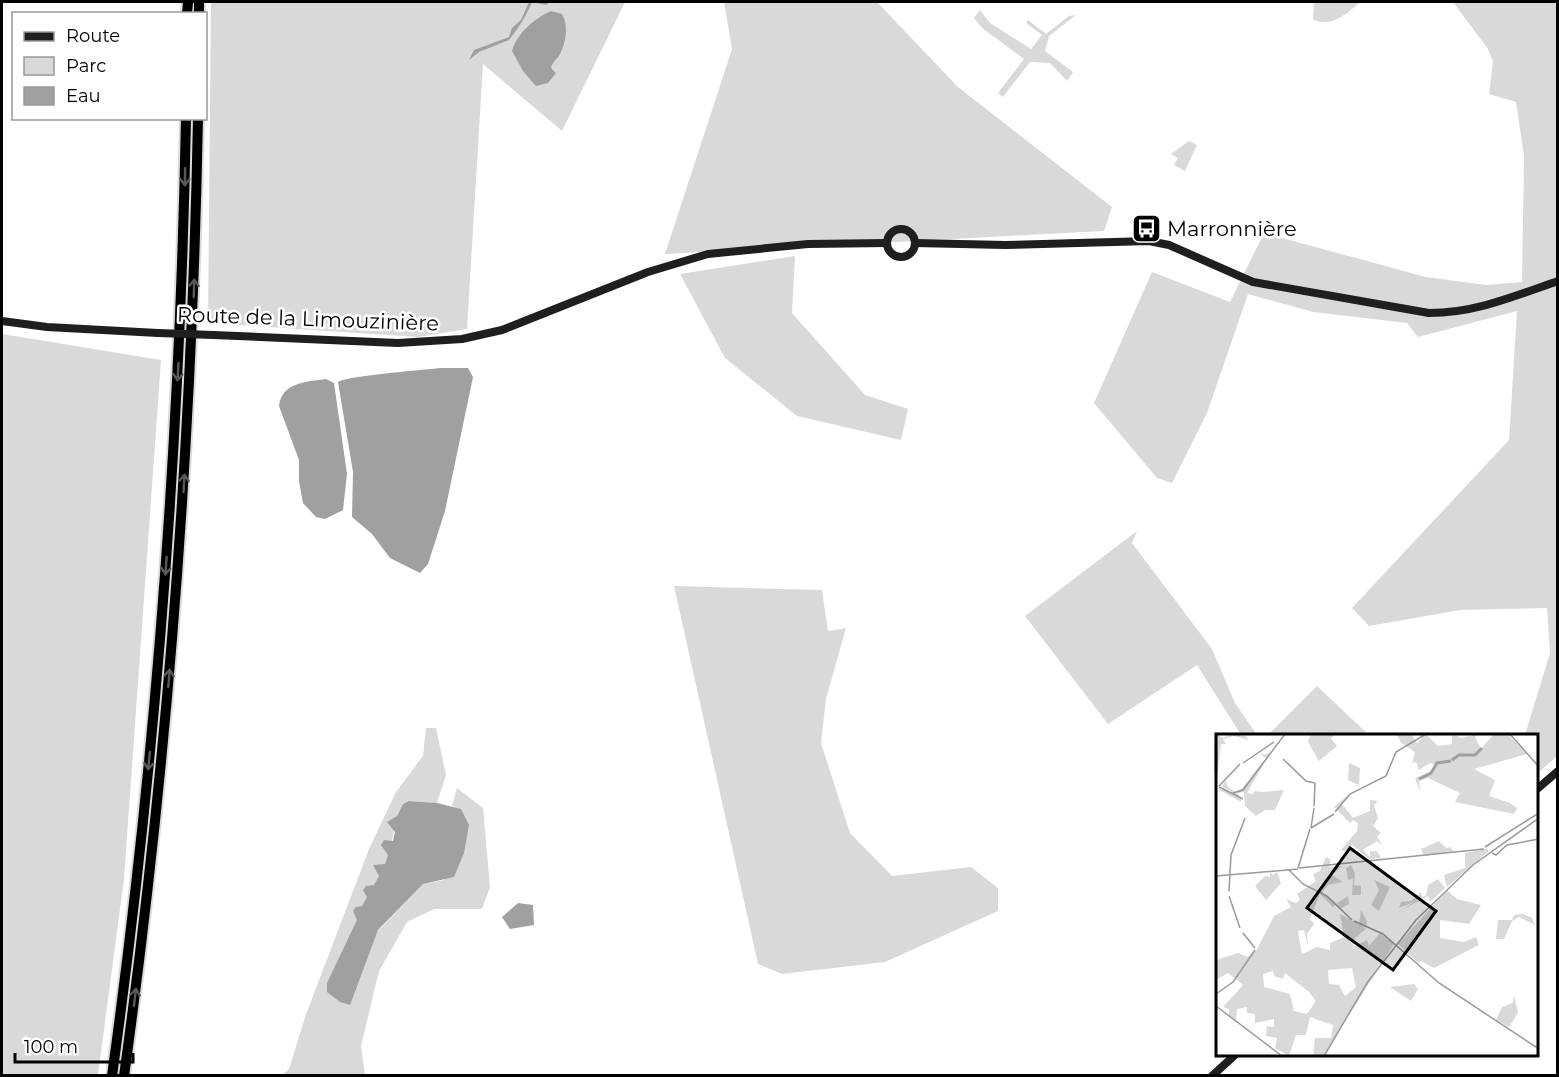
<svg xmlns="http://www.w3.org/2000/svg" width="1559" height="1077" font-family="Montserrat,sans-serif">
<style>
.green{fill:#d9d9d9}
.water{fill:#a0a0a0}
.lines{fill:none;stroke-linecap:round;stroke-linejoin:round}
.highway-casing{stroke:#dbdbdb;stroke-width:14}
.secondary{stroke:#1f1f1f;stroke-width:8}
.highway{stroke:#000;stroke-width:10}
.secondary-bridge{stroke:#1f1f1f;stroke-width:8}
.oneway{stroke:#595959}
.labels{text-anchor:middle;stroke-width:5;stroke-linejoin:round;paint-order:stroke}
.poi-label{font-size:21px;fill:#000;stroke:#fff;text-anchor:start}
.street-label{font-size:21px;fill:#000;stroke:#fff}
.inset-river{fill:none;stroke:#a0a0a0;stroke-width:3}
.inset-road{fill:none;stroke:#999;stroke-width:1.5}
.view{fill:#000;fill-opacity:0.15;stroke:#000;stroke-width:3}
.inset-edge{fill:none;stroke:#000;stroke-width:3}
</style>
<rect width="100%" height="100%" fill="#fff"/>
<g class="green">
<polygon points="211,2 625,2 562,131 483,64 467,329 418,337 208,323"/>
<polygon points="724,2 877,2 958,87 1112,207 1104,231 665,254 732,49"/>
<path d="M1314,2H1360C1348,13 1330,29 1313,19Z"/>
<polygon points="1453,2 1557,2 1558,755 1537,774 1536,735 1525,735 1550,653 1547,608 1460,610 1369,626 1352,608 1509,440 1517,311 1418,337 1407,323 1313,312 1248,294 1207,413 1172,483 1157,478 1094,403 1152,272 1230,302 1264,233 1426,277 1486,285 1522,282 1524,156 1516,102 1489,94 1493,62 1488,49"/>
<polygon points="980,10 990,23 1031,49 1042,35 1026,23 1028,20 1046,34 1069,16 1076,15 1049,36 1045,51 1073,72 1067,81 1050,63 1030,62 1003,97 998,93 1024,59 982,28 974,18"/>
<polygon points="1189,141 1197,145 1185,171 1174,165 1178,158 1171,154"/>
<polygon points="795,256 792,313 865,395 908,409 901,440 797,416 725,358 680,274"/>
<polygon points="2,334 161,360 124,879 98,1075 2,1075"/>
<polygon points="1137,531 1132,543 1212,649 1235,703 1257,735 1241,735 1197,665 1108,724 1025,616"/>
<polygon points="674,586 822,590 828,631 846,628 826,699 821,743 850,833 892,876 971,867 998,888 998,911 885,962 782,974 758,964"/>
<polygon points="1317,686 1369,735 1268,735"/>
<polygon points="426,728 436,728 446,775 437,803 410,801 403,804 397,816 389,855 328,983 423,884 444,880 461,810 452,806 457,788 483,808 490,887 482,909 434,909 407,922 379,971 361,1046 365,1075 281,1076 289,1069 305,1017 369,849 396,792 423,756"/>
</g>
<g class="water">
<path d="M529,2H550L546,5L532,2C526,16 519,28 509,40L479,52L469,60L474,50L509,37L512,28L521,20Z"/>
<path d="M551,11L562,14C569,26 566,43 559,56C555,61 553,61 551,68L556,73L548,83L536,86L523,71L512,51C517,33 535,18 551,11Z"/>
<path d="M440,368H468L473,377L445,511L428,564L420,573L390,558L372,534L352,517L353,472L338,382C346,376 423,370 440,368Z"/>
<path d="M326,379L334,383L347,474L343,510L325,519L316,517L303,503L299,481V460L279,406C282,382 306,382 326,379Z"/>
<polygon points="409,801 437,803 461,809 469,825 464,853 454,877 423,884 378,930 350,1005 340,1002 327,992 327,983 357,920 353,911 356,907 362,906 367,897 363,890 366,886 374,885 379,876 373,865 385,864 388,855 381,845 384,840 393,841 395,832 387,822 397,816 403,804"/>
<polygon points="518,903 533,905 534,925 510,929 502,917"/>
</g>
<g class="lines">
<defs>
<g id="highway">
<polyline points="187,14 188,2"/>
<polyline points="199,14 199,2"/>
<path d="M112,1076C156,758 180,439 186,118"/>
<path d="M124,1076C168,758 192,439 198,118"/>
</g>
</defs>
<use href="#highway" class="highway-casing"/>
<g class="secondary">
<circle cx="901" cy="243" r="14"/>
<path d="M915,243L1005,245L1149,241L1169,245L1253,282L1429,313C1475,313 1515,296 1558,281"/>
<polyline points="2,321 47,327 158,333"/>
<polyline points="213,335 398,343 462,339 502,330 648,272 708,254 808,244 887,243"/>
<polyline points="1536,790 1558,771"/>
<polyline points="1212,1076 1236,1054"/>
</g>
<use href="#highway" class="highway"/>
<polyline class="secondary-bridge" points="158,333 213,335"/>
</g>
<defs><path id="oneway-shaft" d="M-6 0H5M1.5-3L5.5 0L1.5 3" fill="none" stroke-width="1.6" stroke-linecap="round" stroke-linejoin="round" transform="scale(1.5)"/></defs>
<g class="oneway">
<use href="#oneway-shaft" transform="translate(185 177) rotate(91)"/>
<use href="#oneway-shaft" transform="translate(194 288) rotate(-88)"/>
<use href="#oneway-shaft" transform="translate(178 372) rotate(93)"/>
<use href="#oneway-shaft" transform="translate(184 483) rotate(-87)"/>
<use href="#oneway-shaft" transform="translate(166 566) rotate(94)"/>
<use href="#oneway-shaft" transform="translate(169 678) rotate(-85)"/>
<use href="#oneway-shaft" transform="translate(149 761) rotate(96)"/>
<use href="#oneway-shaft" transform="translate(135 997) rotate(-83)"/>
</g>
<defs>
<symbol id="bus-square" viewBox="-11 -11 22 22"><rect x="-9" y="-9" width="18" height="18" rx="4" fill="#000" stroke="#fff"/><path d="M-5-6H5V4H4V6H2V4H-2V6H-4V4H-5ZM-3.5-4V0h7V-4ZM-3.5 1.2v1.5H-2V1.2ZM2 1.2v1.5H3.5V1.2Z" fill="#fff"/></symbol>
</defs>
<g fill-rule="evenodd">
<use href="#bus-square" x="1130" y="212" width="33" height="33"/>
</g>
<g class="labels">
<g class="poi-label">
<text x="1167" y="236">Marronnière</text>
</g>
<g class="street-label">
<text transform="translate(308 319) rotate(2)" y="7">Route de la Limouzinière</text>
</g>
</g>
<g transform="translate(1216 734)">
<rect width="322" height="322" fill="#fff"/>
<path d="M0,0L7,4L17,0L30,2L32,6L18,2L7,5L10,10H5L0,51ZM95,0H120L115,4L121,12L103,27L92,8ZM181,0H195L201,9L206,4L204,0L211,1L222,12L236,10V0L245,4L262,0L259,3L265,15L277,1L292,0L311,20L258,35L279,46L273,62L294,69L301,74L298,80L239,68L244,59L212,44L203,47L204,58L199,44L214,38L219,31L214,29L203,36L200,28L196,29L199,18L185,9ZM46,18L47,21L54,19L31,59L37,60L41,53L39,57L47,58L68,56L59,76H49L40,82L29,72L28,58L21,59L25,64V68L0,54L16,58L6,53L10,45L11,52L19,58L26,54L50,24L45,21ZM133,29L144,34L143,51L132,46ZM132,61L126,70L137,84L154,77V66L162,67L158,71L162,84L157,92L165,99L161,103L167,113L161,107L147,116L154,123V117H161L165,124L153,125L136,111L130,118L125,116L141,97L142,89L137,86L134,89L118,73ZM223,107L230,114L235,113L237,118L208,122L205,115ZM270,115L273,117L231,153L228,141L249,134V119ZM110,123L115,126L113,133L126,132L116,141L127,148L112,151L106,158L120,170L132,162L133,170L124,175L121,170L117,173L104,160L94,185L98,190L91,200L92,212L88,196L82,197L86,220L101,213L114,216V209L128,203L124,180L143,190L145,176L151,187L150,194L145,192L150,195L139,204L137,213L151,206L153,212L164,199L178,210L107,322H97L99,304H115L117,291L94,283L90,301H80L73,322L59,314L61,304L50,302L51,292L58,293V285L39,289V280L31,279V273L21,275L20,286L13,281V275L7,273L27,251L12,239L0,246V226L22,219L32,223L41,215L58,182L75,173L70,165L80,169L84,166L81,160L100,147L97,140L104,137ZM136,234L140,253L129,262L123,251L113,250L112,236ZM57,237L58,242L67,245L69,239L93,258L100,267L91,280L78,277L74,260L48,253L47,240ZM135,131L139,139L138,151L145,152V161H136L137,145L132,146L130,134ZM54,138L57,141L61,138L65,149L50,166L39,152L49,142L54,143ZM222,145L229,154L214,168L212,162L182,178L198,168L183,174L185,168L195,167L205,158L206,163L210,161L212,151ZM158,146L174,153L163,177L155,171L163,156ZM231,156L241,165L265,171L253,190L224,186V204L248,208L260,203L263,211L218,234L205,227L202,229L182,210ZM307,180L316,184L319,191L303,183L296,187L288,205H280L282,186H296L298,181ZM198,250L202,255L195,267L174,253ZM298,261L302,279L293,293L280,286L286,273L297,269Z" fill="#d9d9d9" fill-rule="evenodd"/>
<path class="inset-river" d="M236,26L243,21H259L266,14M0,38V8M203,45L215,39L221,29L235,27"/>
<path class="inset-road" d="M294,0L323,33M67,25L90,47L99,49L98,72M27,29L58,8M3,52L24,30M3,53L27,65M17,59L27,56L69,0M119,78L134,60L170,42L180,18L210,0M95,94L118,80M95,94L98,74M269,113L323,79M276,119L280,121L291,111L323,105M82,134L94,95M83,134L268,115M73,136L87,150L111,162L136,186M0,142L82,135M13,157L15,121L29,84M13,162L24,194M138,187L167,200L223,249L323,315M27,199L39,214M0,260L17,248L39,216M0,272L66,322M108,322L151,249L200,186L257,131L323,84"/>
<path class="view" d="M134,114L220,177L177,236L91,174Z"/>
<rect width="322" height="322" class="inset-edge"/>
</g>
<rect width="1559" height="1077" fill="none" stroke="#000000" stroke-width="6"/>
<rect x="12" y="12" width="195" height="108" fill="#ffffff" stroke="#999999" stroke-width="1.5"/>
<rect x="24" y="32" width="30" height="9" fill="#1f1f1f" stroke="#999999" stroke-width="1.5"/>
<text x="66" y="42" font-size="18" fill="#000000">Route</text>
<rect x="24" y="57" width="30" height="18" fill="#d9d9d9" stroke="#999999" stroke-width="1.5"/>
<text x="66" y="72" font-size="18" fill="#000000">Parc</text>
<rect x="24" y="87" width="30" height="18" fill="#a0a0a0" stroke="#999999" stroke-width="1.5"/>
<text x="66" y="102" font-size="18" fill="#000000">Eau</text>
<path d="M15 1053v9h118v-9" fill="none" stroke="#000000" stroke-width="3"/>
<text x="24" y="1053" font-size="18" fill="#000000" stroke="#ffffff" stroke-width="4.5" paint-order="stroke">100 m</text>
</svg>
